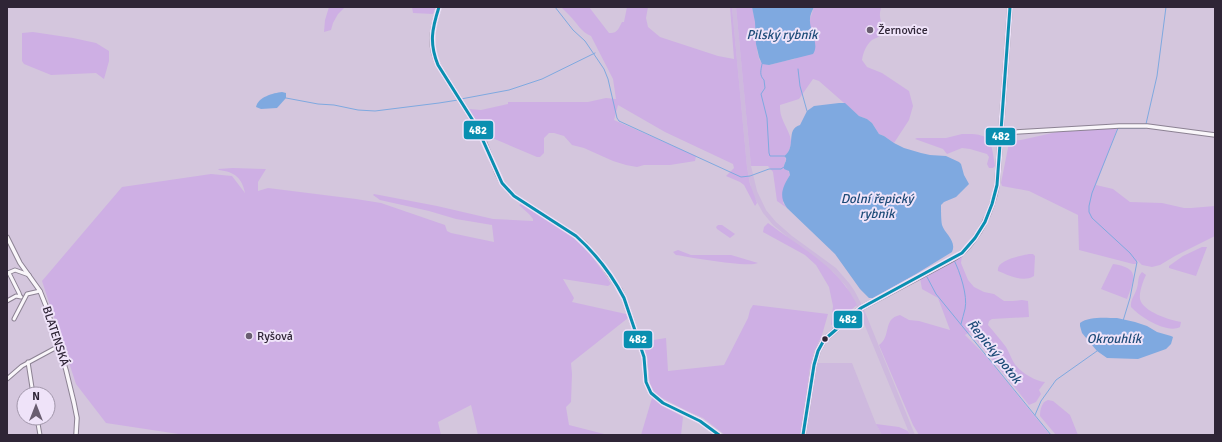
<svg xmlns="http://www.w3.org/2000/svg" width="1222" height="442" font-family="Signika,sans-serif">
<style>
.built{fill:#ceb9de}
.green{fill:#ceafe4}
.water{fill:#7fa9e0}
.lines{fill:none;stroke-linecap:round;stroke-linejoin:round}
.stream{stroke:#7fa9e0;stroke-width:1}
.minor-casing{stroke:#8c8293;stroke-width:5}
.tertiary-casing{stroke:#8c8293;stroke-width:5.5}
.secondary-casing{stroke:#8c8293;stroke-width:6}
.minor{stroke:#f9f6fa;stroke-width:3}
.tertiary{stroke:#f9f6fa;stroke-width:3.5}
.secondary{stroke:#f9f6fa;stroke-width:4}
.bus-1-casing{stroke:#efe3f9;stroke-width:6}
.bus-1{stroke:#098fb0;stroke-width:3}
.poi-dot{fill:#695d70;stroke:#efe3f9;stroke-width:1.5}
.bus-dot{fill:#2f2536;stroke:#efe3f9;stroke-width:1.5}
.labels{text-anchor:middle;stroke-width:4;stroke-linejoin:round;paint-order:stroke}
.poi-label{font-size:12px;fill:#2f2536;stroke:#efe3f9;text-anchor:start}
.street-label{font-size:12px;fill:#2f2536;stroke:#efe3f9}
.water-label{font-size:13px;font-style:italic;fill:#1d4b78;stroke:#efe3f9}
.line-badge{stroke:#efe3f9;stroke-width:1.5}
.badge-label{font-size:11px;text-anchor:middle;font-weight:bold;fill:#fff}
</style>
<rect width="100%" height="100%" fill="#d4c6dd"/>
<g class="built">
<polygon points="732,7 736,7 751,166 757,191 766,210 776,222 792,236 836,268 849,283 854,290 863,307 915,435 910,435 858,309 846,286 833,272 790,239 773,225 763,213 752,193 747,167"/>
<polygon points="816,363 852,363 876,424 882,435 806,435"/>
</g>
<g class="green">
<polygon points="329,7 345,7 338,14 333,23 331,30 324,32 325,20"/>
<polygon points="412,7 436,7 433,14 413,13"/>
<path d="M561,7H589L609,33C617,34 619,28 622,22H624L627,7H648L646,18L648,27L660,37L718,56L734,59L730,7H732L747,167L750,184L757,203L755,206L744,185L740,182L726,176L734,168L733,164L665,132L618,105L614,120L696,156L695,161L670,165H644L637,167L626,165L613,161L584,148L572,145L564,136L554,133H549L544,138V153L540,157H537L490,137L483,133L469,110V109L481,110L508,104V102H588L606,98L616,99L613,79L591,36C581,32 577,23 570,16C567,13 564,10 561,7Z"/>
<path d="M736,7H752C753,12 755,17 755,23C757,36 755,48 760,61L769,65L784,61L795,59L810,25V19L814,7H881C881,9 880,11 880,13C879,20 884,25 882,32C880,37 876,38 872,40C866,45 863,53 862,60L867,67L882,73L909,91L913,106L909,120L894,143L884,136L879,134L872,123L867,119L859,116L819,81L813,79L799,99L780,105C780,109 780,113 782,118C788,134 797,140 785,157L786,160L784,165L789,172L790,175L786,182L783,203L787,208L777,201L773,172L768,166H751Z"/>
<polygon points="33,32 73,38 96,43 109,51 109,61 104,79 96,73 51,75 24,64 22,61 22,33"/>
<polygon points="1115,128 1117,129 1116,132 1096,185 1113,189 1130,202 1162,203 1184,208 1191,208 1215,206 1215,236 1175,256 1160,265 1152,267 1142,265 1137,260 1137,264 1133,264 1079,250 1078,215 1029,191 1002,186 1001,183 1009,143 1012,141 1021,140 1057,132 1079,130"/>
<path d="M962,134C991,133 991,139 995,166L993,168H989L987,164L989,157L987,154L970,149L962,148L947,154L943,149L915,139L917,138H946Z"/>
<path d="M233,168L266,169L258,182V191L268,188L356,199L381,203L445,225L447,231L451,233L494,242L492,225L456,219L429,211L380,200L373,195L374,194L437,206L493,219L533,221V219L529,214L519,205L521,204C539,215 563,228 578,242C591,254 602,269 611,284L608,286L563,279L574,298L572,302L626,314L628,318L571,363L572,374L571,402L566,407L569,425L608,435H478L471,405L438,422L441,435H185L106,423L76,384L42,281L122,187L211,174L232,176L245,193C242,178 235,172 219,170L218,169Z"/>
<path d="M768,223C794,243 826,260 846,287C850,292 854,299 857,305L834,324L831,325L833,306L829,287L816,265L805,255L763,232L764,227Z"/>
<polygon points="718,225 722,225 735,234 730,238 717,229 716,227"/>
<polygon points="1202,247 1207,247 1196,276 1169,268 1169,266 1183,256"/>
<path d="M678,250L691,255H731L758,263C748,268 690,257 676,255L673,252Z"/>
<path d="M1029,254H1033L1035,256L1034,276C1023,283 1008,275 998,271C996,260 1020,256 1029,254Z"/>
<path d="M962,256L961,263L968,280L974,287L984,292L994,294L1004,301H1013L1022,300L1028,301L1029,317L992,319L989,321L988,325C994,332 1000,339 1006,347C1009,352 1011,358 1014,363C1020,372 1035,381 1045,382L1039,390L1041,394L1036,402L1029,405L970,332L965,335L985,355L1050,435H919L913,425L879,345C892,336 882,319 900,315L909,320L919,321L950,330L938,298L922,289L920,278Z"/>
<path d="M1113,264C1140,268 1135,278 1127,299L1101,289Z"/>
<path d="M1142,272L1146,275C1143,281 1139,292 1140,299C1143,312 1170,320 1181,322L1180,327C1167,334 1140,317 1131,307C1130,300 1135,295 1137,288C1139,282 1137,277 1142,272Z"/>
<polygon points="753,305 828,314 822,335 814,352 810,367 801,435 725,435 703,418 687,411 656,395 650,384 647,357 641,342 666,338 668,371 724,365 748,318 750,310"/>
<polygon points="652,398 683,417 681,435 641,435"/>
<path d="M1048,400L1053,401L1070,415L1078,435H1056L1040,416C1040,409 1042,402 1048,400Z"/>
<polygon points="876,424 899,427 908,431 910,435 882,435"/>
</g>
<g class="water">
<path d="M752,7H814C812,11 810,15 810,19C809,31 820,44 813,54L769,65L762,64L759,57L756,44L755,22Z"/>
<path d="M282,92L286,93V98L277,108L261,109L256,107C258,97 273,93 282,92Z"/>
<path d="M839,103H845L859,116L867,119L872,123L879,134L884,136L894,143L904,148L921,153L930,155L946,156L959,162L961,164L964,175L969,184L956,197L944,202L941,205C941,209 941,220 942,225C945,234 957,241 952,252L916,274L873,298H869L860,289L835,254L787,208C778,196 783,186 790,175L789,171L784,169C783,164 787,162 786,158L784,156C797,148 785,129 800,125L807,111L814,106Z"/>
<path d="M1117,318L1135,322L1147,326L1157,332L1171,336L1173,337L1171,344L1166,349L1138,359L1107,358L1097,351L1082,333L1080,326V323C1089,316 1106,318 1117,318Z"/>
</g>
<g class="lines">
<g class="stream">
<polyline points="555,7 573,30 585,41 604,69 608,79 617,118 619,121 741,177 750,176 769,169 781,169 784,167"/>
<path d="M762,64C761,70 759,75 764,80L765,88L761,94L767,118L769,153L770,156H784"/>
<polyline points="798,69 800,86 807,111"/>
<polyline points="286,98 318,104 334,105 358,110 375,111 439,103 458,100"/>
<polyline points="461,99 509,90 542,79 595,53"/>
<polyline points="1146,124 1157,76 1166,7"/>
<path d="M954,260C960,272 968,296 965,309C964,314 962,319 961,324"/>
<polyline points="927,277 936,294 1051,435"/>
<polyline points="1123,321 1130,298 1137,262 1130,253 1092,218 1089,212 1089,206 1092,193 1118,128 1145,128"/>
<polyline points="1035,415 1041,401 1056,380 1097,351"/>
</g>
<defs>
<g id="minor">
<polyline points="8,273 15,270 29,275"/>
<polyline points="9,273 19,293 20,296"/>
<polyline points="7,301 16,296 21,297"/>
<polyline points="14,319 27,294 40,291"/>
<polyline points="28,362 33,394"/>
<polyline points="7,379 22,366 59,346"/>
<polyline points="37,418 40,435"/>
</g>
<g id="tertiary">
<path d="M439,7C432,29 428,43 438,65L477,127L484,141L497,173L502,183L514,196L576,236L585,244L600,261L620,290L624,298L644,357L646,382L651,393L663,403L700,421L719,435"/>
<polyline points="1001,133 1119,126 1147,126 1215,135"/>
<polyline points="7,237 20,263 40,291 46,306 66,370 74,403 77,418 76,435"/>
</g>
<path id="secondary" d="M803,435L814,365L818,351L824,340L861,308L949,261C953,259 958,256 962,253C981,235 992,210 997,185L1010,7"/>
</defs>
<use href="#minor" class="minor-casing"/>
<use href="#tertiary" class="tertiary-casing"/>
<use href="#secondary" class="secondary-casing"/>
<use href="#minor" class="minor"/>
<use href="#tertiary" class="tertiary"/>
<use href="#secondary" class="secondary"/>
<defs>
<g id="bus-1">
<path d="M439,7C432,29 429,43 438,65L477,127L502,183L514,196L576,236C595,253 612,275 624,298L644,357L646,382L651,393L663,403L700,421L719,435"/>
<polyline points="803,435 814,365 818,351 824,340 861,308 962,253 975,238 985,222 992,204 997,185 1010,7"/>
</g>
</defs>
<use href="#bus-1" class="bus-1-casing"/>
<use href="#bus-1" class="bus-1"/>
</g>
<g class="poi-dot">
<circle cx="870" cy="30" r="4"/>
<circle cx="249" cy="336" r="4"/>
</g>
<circle class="bus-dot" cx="825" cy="339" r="3.5"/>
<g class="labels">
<g class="poi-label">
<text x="878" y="34">Žernovice</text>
<text x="257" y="340">Ryšová</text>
</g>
<g class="street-label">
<text transform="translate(56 336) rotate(72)" y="4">BLATENSKÁ</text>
</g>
<g class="water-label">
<text x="782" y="39">Pilský rybník</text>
<text x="877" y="203">Dolní řepický<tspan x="877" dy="15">rybník</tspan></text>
<text x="1114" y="343">Okrouhlík</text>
<text transform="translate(995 351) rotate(51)" y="5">Řepický potok</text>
</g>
</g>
<g class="line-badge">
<rect x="463" y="120" width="31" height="20" rx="4" fill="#098fb0"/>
<rect x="985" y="127" width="31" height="19" rx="4" fill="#098fb0"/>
<rect x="833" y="310" width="30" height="19" rx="4" fill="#098fb0"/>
<rect x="623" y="330" width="30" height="19" rx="4" fill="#098fb0"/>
</g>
<g class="badge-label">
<text x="478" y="134">482</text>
<text x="1001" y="140">482</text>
<text x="848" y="323">482</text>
<text x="638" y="343">482</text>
</g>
<rect width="1222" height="442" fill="none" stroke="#2f2536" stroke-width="16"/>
<g transform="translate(36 406)"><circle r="19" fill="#efe3f9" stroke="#a297ab"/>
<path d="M0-3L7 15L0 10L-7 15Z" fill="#695d70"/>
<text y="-6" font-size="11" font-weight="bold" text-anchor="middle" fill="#2f2536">N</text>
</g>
</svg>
